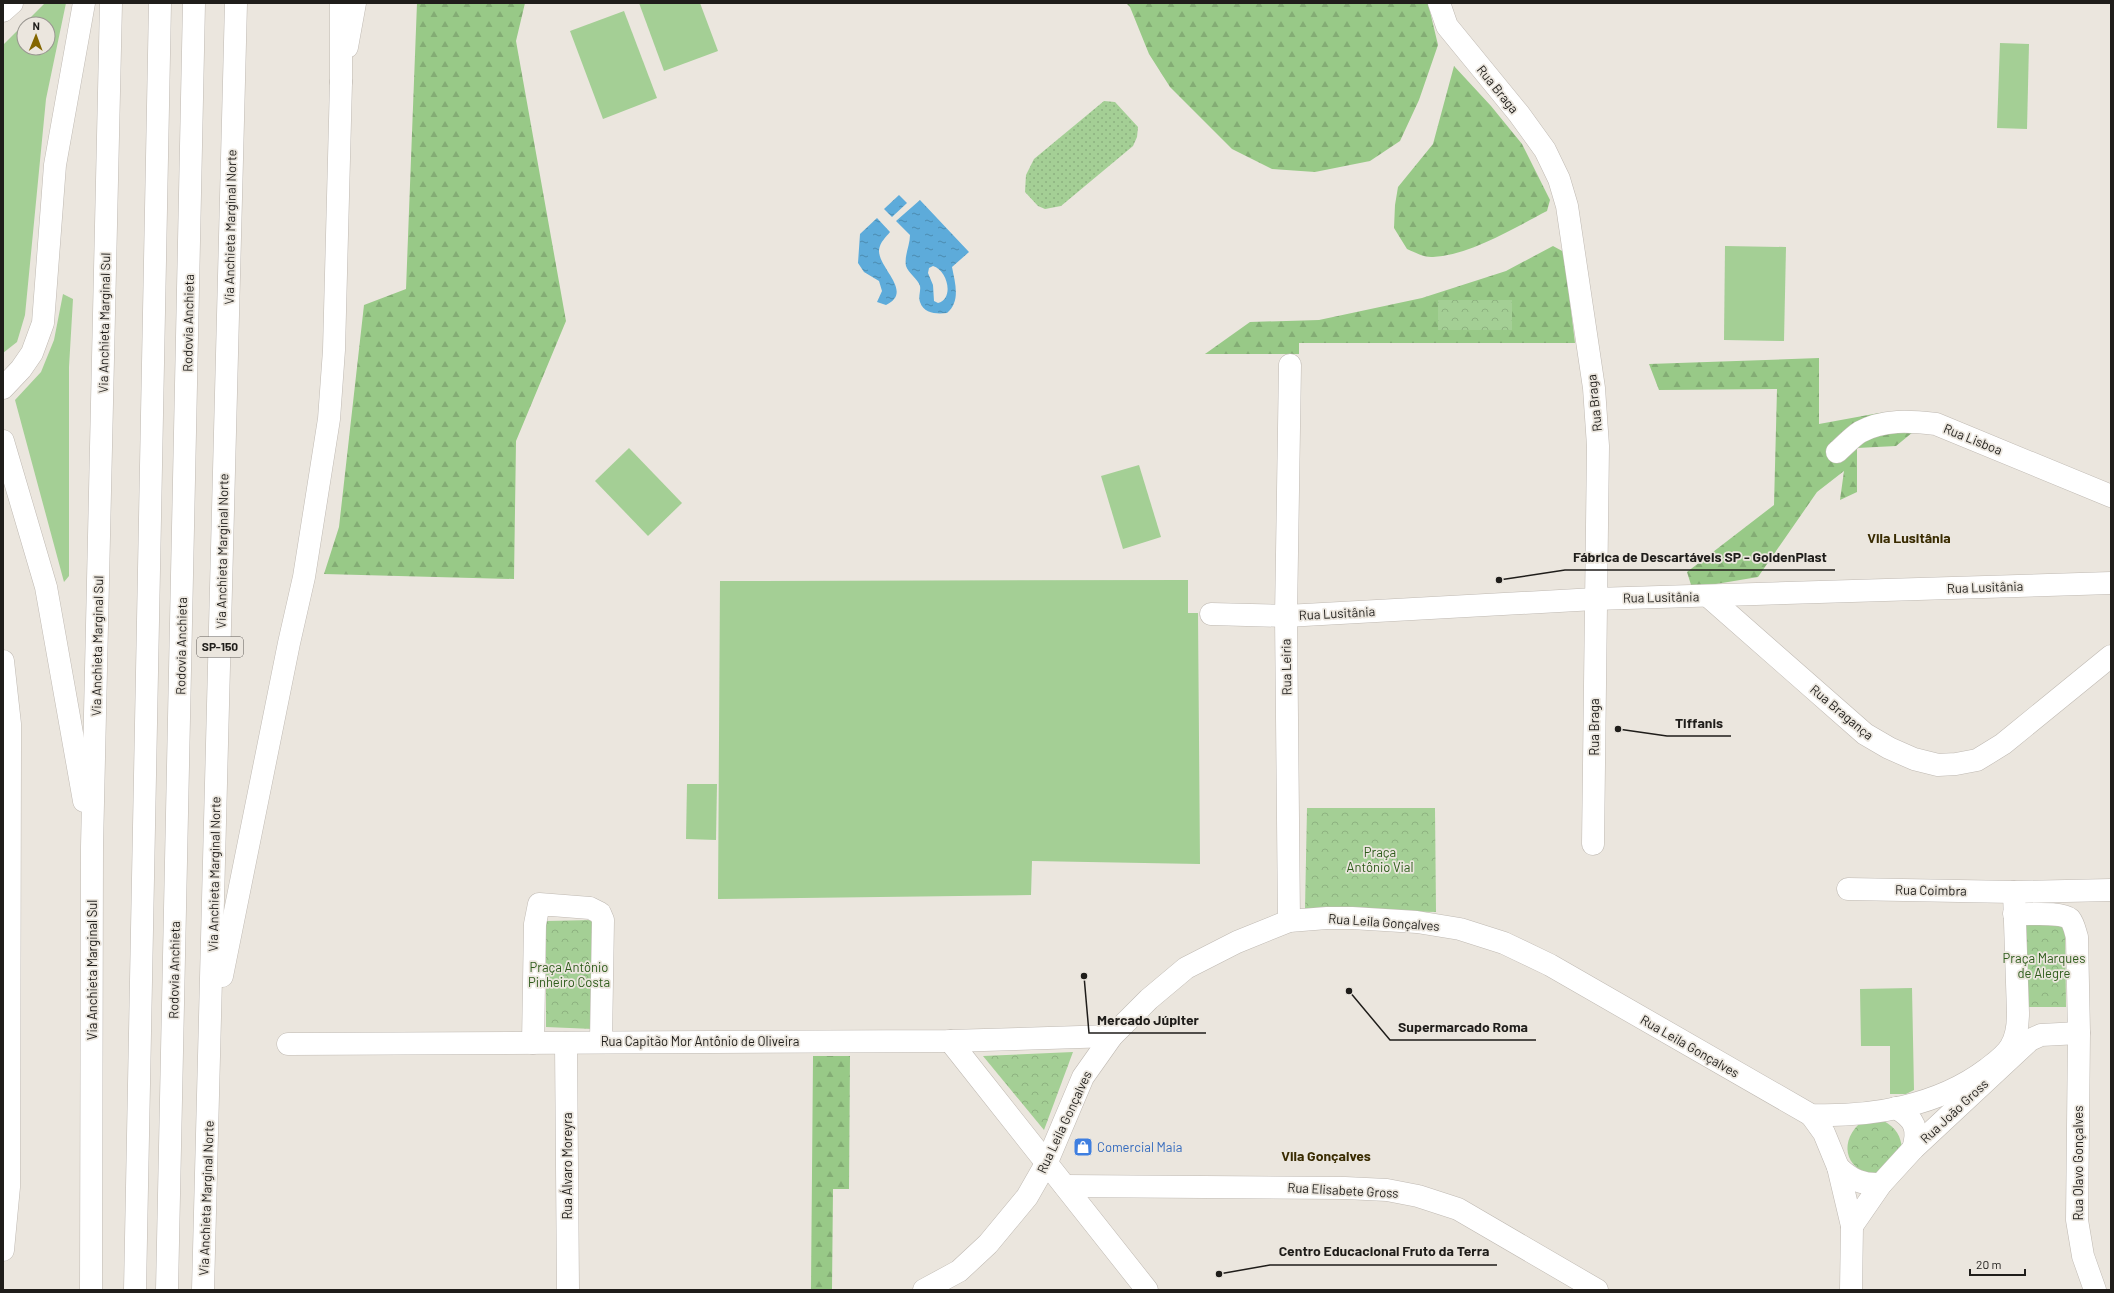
<svg xmlns="http://www.w3.org/2000/svg" width="2114" height="1293" font-family="Barlow,sans-serif">
<style>
.grass{fill:#a4cf95;fill-rule:evenodd}
.forest{fill:url(#forest-firs)}
.park{fill:url(#park-crowns)}
.garden{fill:url(#garden-dots)}
.water{fill:url(#water-ripples);fill-rule:evenodd}
.lines{fill:none;stroke-linecap:round;stroke-linejoin:round}
.minor-casing{stroke:#bfb9b2;stroke-width:23}
.major-casing{stroke:#bfb9b2;stroke-width:23}
.highway-casing{stroke:#bfb9b2;stroke-width:23}
.minor{stroke:#fff;stroke-width:22}
.major{stroke:#fff;stroke-width:22}
.highway{stroke:#fff;stroke-width:22}
.labels{text-anchor:middle;stroke-width:3.5;stroke-linejoin:round;paint-order:stroke}
.shield{fill:#ebe6de;stroke:#5c5955;stroke-width:1}
.shield-label{font-size:12px;font-weight:bold;fill:#1f1d1a}
.street-label{font-size:13px;fill:#1f1d1a;stroke:#ebe6de}
.park-label{font-size:13px;fill:#2e5c1b;stroke:#ebe6de}
.shop-label{font-size:13px;fill:#366cbe;stroke:#ebe6de;text-anchor:start}
.neighbourhood-label{font-size:14px;font-weight:bold;fill:#392b01;stroke:#ebe6de}
.leader{fill:none;stroke:#1f1d1a;stroke-width:1.5}
.callout-dot{fill:#1f1d1a;stroke:#ebe6de;stroke-width:1.5}
.callout-label{font-size:14px;text-anchor:middle;font-weight:bold;fill:#1f1d1a;stroke:#ebe6de;stroke-width:3.5;stroke-linejoin:round;paint-order:stroke}
</style>
<defs>
<pattern id="forest-firs" width="22" height="20" patternUnits="userSpaceOnUse"><rect width="22" height="20" fill="#98c987"/><path d="M5 1l3.5 6h-7zM16 11l3.5 6h-7z" fill="#83ac74"/></pattern>
<pattern id="park-crowns" width="20" height="18" patternUnits="userSpaceOnUse"><rect width="20" height="18" fill="#a4cf95"/><path d="M2 6a3 3 0 1 1 6 0M12 15a3 3 0 1 1 6 0" fill="none" stroke="#8db180"/></pattern>
<pattern id="garden-dots" width="8" height="8" patternUnits="userSpaceOnUse"><rect width="8" height="8" fill="#a4cf95"/><path d="M2 2h.1M6 6h.1" fill="none" stroke="#8db180" stroke-width="1.8" stroke-linecap="round"/></pattern>
<pattern id="water-ripples" width="26" height="14" patternUnits="userSpaceOnUse"><rect width="26" height="14" fill="#5dabda"/><path d="M2 4q2-2 4 0t4 0M15 11q2-2 4 0t4 0" fill="none" stroke="#4c8bb0"/></pattern>
</defs>
<rect width="100%" height="100%" fill="#ebe6de"/>
<g class="grass">
<path d="M45,3H66L46,99L25,315L17,342L3,353V45ZM24,24H48V48H24Z"/>
<polygon points="639,3 700,3 718,51 664,71"/>
<polygon points="624,11 657,98 603,119 570,31"/>
<polygon points="2000,43 2029,44 2027,129 1997,128"/>
<polygon points="1725,246 1786,247 1784,341 1724,340"/>
<polygon points="63,294 73,299 69,367 69,576 64,582 15,400 41,372 54,340"/>
<polygon points="629,448 682,503 648,536 595,481"/>
<polygon points="1139,465 1161,537 1123,549 1101,476"/>
<polygon points="1188,580 1188,613 1198,613 1200,864 1032,861 1031,895 718,899 720,581"/>
<polygon points="687,784 717,784 716,840 686,839"/>
<polygon points="1912,988 1914,1090 1906,1094 1890,1094 1890,1046 1861,1046 1860,989"/>
</g>
<g class="forest">
<polygon points="417,3 525,3 516,41 566,321 516,441 514,579 324,574 339,527 364,305 406,289"/>
<polygon points="1126,3 1428,3 1438,45 1419,100 1400,141 1370,161 1315,172 1272,169 1232,149 1170,87 1149,54 1130,7"/>
<path d="M1454,66L1491,106L1522,144L1550,200L1547,211C1514,228 1470,255 1433,257C1425,258 1414,252 1407,249L1394,228L1395,205L1398,187L1433,144Z"/>
<polygon points="1553,246 1564,252 1575,343 1299,343 1299,354 1205,354 1250,322 1319,320 1422,298 1506,271"/>
<polygon points="1819,358 1819,424 1879,413 1917,411 1913,432 1896,446 1857,448 1857,492 1840,500 1844,471 1817,492 1758,577 1692,588 1687,572 1774,505 1777,389 1659,390 1649,364"/>
<polygon points="813,1056 850,1056 849,1189 833,1189 832,1290 811,1290"/>
</g>
<g class="park">
<rect x="1438" y="300" width="74" height="30"/>
<polygon points="1307,808 1435,808 1436,912 1305,909"/>
<polygon points="593,920 593,1029 546,1027 546,921"/>
<polygon points="2023,924 2065,924 2066,1007 2023,1007"/>
<polygon points="1073,1052 1044,1130 983,1056"/>
<path d="M1884,1121C1896,1128 1901,1136 1902,1149L1878,1174C1848,1174 1837,1145 1859,1124Z"/>
</g>
<polygon class="garden" points="1104,101 1115,102 1138,127 1137,137 1133,146 1061,206 1045,209 1038,206 1025,192 1026,175 1034,159"/>
<g class="water">
<polygon points="899,195 907,203 892,217 884,209"/>
<path d="M920,200L969,252L952,267C955,283 961,301 947,313C937,314 924,314 920,302C918,297 921,291 920,286C918,279 908,273 906,266C904,256 910,245 910,235L896,221ZM933,266C947,270 955,298 938,303L934,301L933,285L928,273L929,268Z"/>
<path d="M877,218L890,232C886,237 880,242 879,250C878,268 914,292 886,305L877,302L882,291L879,281L864,272L858,263L860,234Z"/>
</g>
<g class="lines">
<defs>
<g id="minor">
<polyline points="1439,3 1447,26 1519,114 1545,150 1559,179 1567,206 1594,388 1598,446 1593,844"/>
<polyline points="347,47 355,3"/>
<path d="M1837,452C1844,446 1852,437 1860,432C1884,419 1910,421 1936,424L2111,496"/>
<polyline points="1708,596 1865,734 1889,748 1914,759 1938,765 1956,764 1977,760 2003,744 2111,656"/>
<polyline points="1211,614 1286,616 1595,599 2111,583"/>
<polyline points="3,661 10,724 10,747 9,1187 3,1250"/>
<polyline points="1848,889 2014,892 2111,890"/>
<path d="M2014,914C2028,915 2060,911 2070,919C2074,924 2075,931 2077,937L2079,1033L2077,1220L2083,1256L2095,1290"/>
<polyline points="1289,921 1286,616 1290,365"/>
<polyline points="950,1041 1147,1290"/>
<polyline points="533,1043 535,924 539,904 590,908 600,913 603,920 601,1041"/>
<polyline points="566,1043 568,1290"/>
<polyline points="288,1044 950,1041 1112,1036"/>
<path d="M1896,1108C1915,1119 1919,1129 1913,1149"/>
<polyline points="1811,1115 1824,1133 1838,1167 1852,1226 1851,1290"/>
<path d="M1838,1167C1851,1180 1863,1185 1881,1184"/>
<polyline points="1065,1186 1345,1188 1387,1190 1418,1196 1458,1209 1597,1290"/>
<polyline points="1852,1226 1881,1184 1913,1149 2030,1040 2041,1035 2079,1033"/>
<path d="M924,1290L959,1271L988,1244L1027,1197L1047,1162L1083,1077L1112,1036L1149,999L1186,968L1237,942L1289,921L1327,918H1352L1417,922L1460,929L1504,943L1550,965L1811,1115C1872,1117 1938,1106 1987,1069C1996,1062 2006,1055 2011,1046C2017,1036 2018,1024 2018,1013L2014,892"/>
</g>
<g id="major">
<polyline points="3,11 12,3"/>
<polyline points="341,82 341,3"/>
</g>
<g id="highway">
<polyline points="3,388 21,369 32,353 43,323 55,165 84,3"/>
<polyline points="3,441 46,587 84,801"/>
<polyline points="222,976 289,643 304,577 329,419 334,350 341,82"/>
<polyline points="91,1290 92,847 111,3"/>
<polyline points="135,1290 160,3"/>
<polyline points="167,1290 194,3"/>
<polyline points="203,1290 236,3"/>
</g>
</defs>
<use href="#minor" class="minor-casing"/>
<use href="#major" class="major-casing"/>
<use href="#highway" class="highway-casing"/>
<use href="#minor" class="minor"/>
<use href="#major" class="major"/>
<use href="#highway" class="highway"/>
</g>
<defs>
<symbol id="shop-square" viewBox="-11 -11 22 22"><rect x="-9" y="-9" width="18" height="18" rx="4" fill="#3f7fe0" stroke="#ebe6de"/><path d="M-5-2.5h2.3a2.7 3.5 0 0 1 5.4 0H5L5.5 6h-11ZM-1.5-2.5h3a1.5 2.3 0 0 0-3 0Z" fill="#fff"/></symbol>
</defs>
<g fill-rule="evenodd">
<use href="#shop-square" x="1072" y="1136" width="22" height="22"/>
</g>
<g class="labels">
<rect class="shield" x="197" y="637" width="46" height="20" rx="3"/>
<g class="shield-label">
<text x="220" y="651">SP-150</text>
</g>
<g class="street-label">
<text transform="translate(1498 89) rotate(51)" y="5">Rua Braga</text>
<text transform="translate(230 227) rotate(-89)" y="5">Via Anchieta Marginal Norte</text>
<text transform="translate(104 323) rotate(-89)" y="5">Via Anchieta Marginal Sul</text>
<text transform="translate(188 323) rotate(-89)" y="5">Rodovia Anchieta</text>
<text transform="translate(1594 403) rotate(-96)" y="5">Rua Braga</text>
<text transform="translate(1973 439) rotate(22)" y="5">Rua Lisboa</text>
<text transform="translate(222 551) rotate(-89)" y="5">Via Anchieta Marginal Norte</text>
<text transform="translate(1985 587) rotate(-2)" y="5">Rua Lusitânia</text>
<text transform="translate(1661 597) rotate(-1)" y="5">Rua Lusitânia</text>
<text transform="translate(1337 613) rotate(-3)" y="5">Rua Lusitânia</text>
<text transform="translate(97 646) rotate(-89)" y="5">Via Anchieta Marginal Sul</text>
<text transform="translate(181 646) rotate(-89)" y="5">Rodovia Anchieta</text>
<text transform="translate(1286 667) rotate(-91)" y="5">Rua Leiria</text>
<text transform="translate(1842 712) rotate(40)" y="5">Rua Bragança</text>
<text transform="translate(1594 727) rotate(-90)" y="5">Rua Braga</text>
<text transform="translate(214 874) rotate(-89)" y="5">Via Anchieta Marginal Norte</text>
<text transform="translate(1931 890) rotate(1)" y="5">Rua Coimbra</text>
<text transform="translate(1384 922) rotate(4)" y="5">Rua Leila Gonçalves</text>
<text transform="translate(92 970) rotate(-90)" y="5">Via Anchieta Marginal Sul</text>
<text transform="translate(174 970) rotate(-89)" y="5">Rodovia Anchieta</text>
<text x="700" y="1046">Rua Capitão Mor Antônio de Oliveira</text>
<text transform="translate(1690 1046) rotate(30)" y="5">Rua Leila Gonçalves</text>
<text transform="translate(1954 1111) rotate(-43)" y="5">Rua João Gross</text>
<text transform="translate(1064 1122) rotate(-65)" y="5">Rua Leila Gonçalves</text>
<text transform="translate(2078 1163) rotate(-90)" y="5">Rua Olavo Gonçalves</text>
<text transform="translate(567 1166) rotate(-90)" y="5">Rua Álvaro Moreyra</text>
<text transform="translate(1343 1190) rotate(3)" y="5">Rua Elisabete Gross</text>
<text transform="translate(206 1198) rotate(-88)" y="5">Via Anchieta Marginal Norte</text>
</g>
<g class="park-label">
<text x="1380" y="857">Praça<tspan x="1380" dy="15">Antônio Vial</tspan></text>
<text x="2044" y="963">Praça Marques<tspan x="2044" dy="15">de Alegre</tspan></text>
<text x="569" y="972">Praça Antônio<tspan x="569" dy="15">Pinheiro Costa</tspan></text>
</g>
<g class="shop-label">
<text x="1097" y="1152">Comercial Maia</text>
</g>
<g class="neighbourhood-label">
<text x="1909" y="543">Vila Lusitânia</text>
<text x="1326" y="1161">Vila Gonçalves</text>
</g>
</g>
<path class="leader" d="M1499 580L1565 570H1835M1618 729L1667 736H1731M1084 976L1089 1033H1206M1349 991L1390 1040H1536M1219 1274L1270 1265H1497"/>
<g class="callout-dot">
<circle cx="1499" cy="580" r="4"/>
<circle cx="1618" cy="729" r="4"/>
<circle cx="1084" cy="976" r="4"/>
<circle cx="1349" cy="991" r="4"/>
<circle cx="1219" cy="1274" r="4"/>
</g>
<g class="callout-label">
<text x="1700" y="562">Fábrica de Descartáveis SP - GoldenPlast</text>
<text x="1699" y="728">Tiffanis</text>
<text x="1148" y="1025">Mercado Júpiter</text>
<text x="1463" y="1032">Supermarcado Roma</text>
<text x="1384" y="1256">Centro Educacional Fruto da Terra</text>
</g>
<rect width="2114" height="1293" fill="none" stroke="#1f1d1a" stroke-width="8"/>
<g transform="translate(36 36) rotate(1)"><circle r="19" fill="#ebe6de" stroke="#999690"/>
<path d="M0-3L7 15L0 10L-7 15Z" fill="#836600"/>
<text y="-6" font-size="11" font-weight="bold" text-anchor="middle" fill="#1f1d1a">N</text>
</g>
<path d="M1970 1269v6h55v-6" fill="none" stroke="#1f1d1a" stroke-width="2"/>
<text x="1976" y="1269" font-size="12" fill="#1f1d1a" stroke="#ebe6de" stroke-width="3" paint-order="stroke">20 m</text>
</svg>
